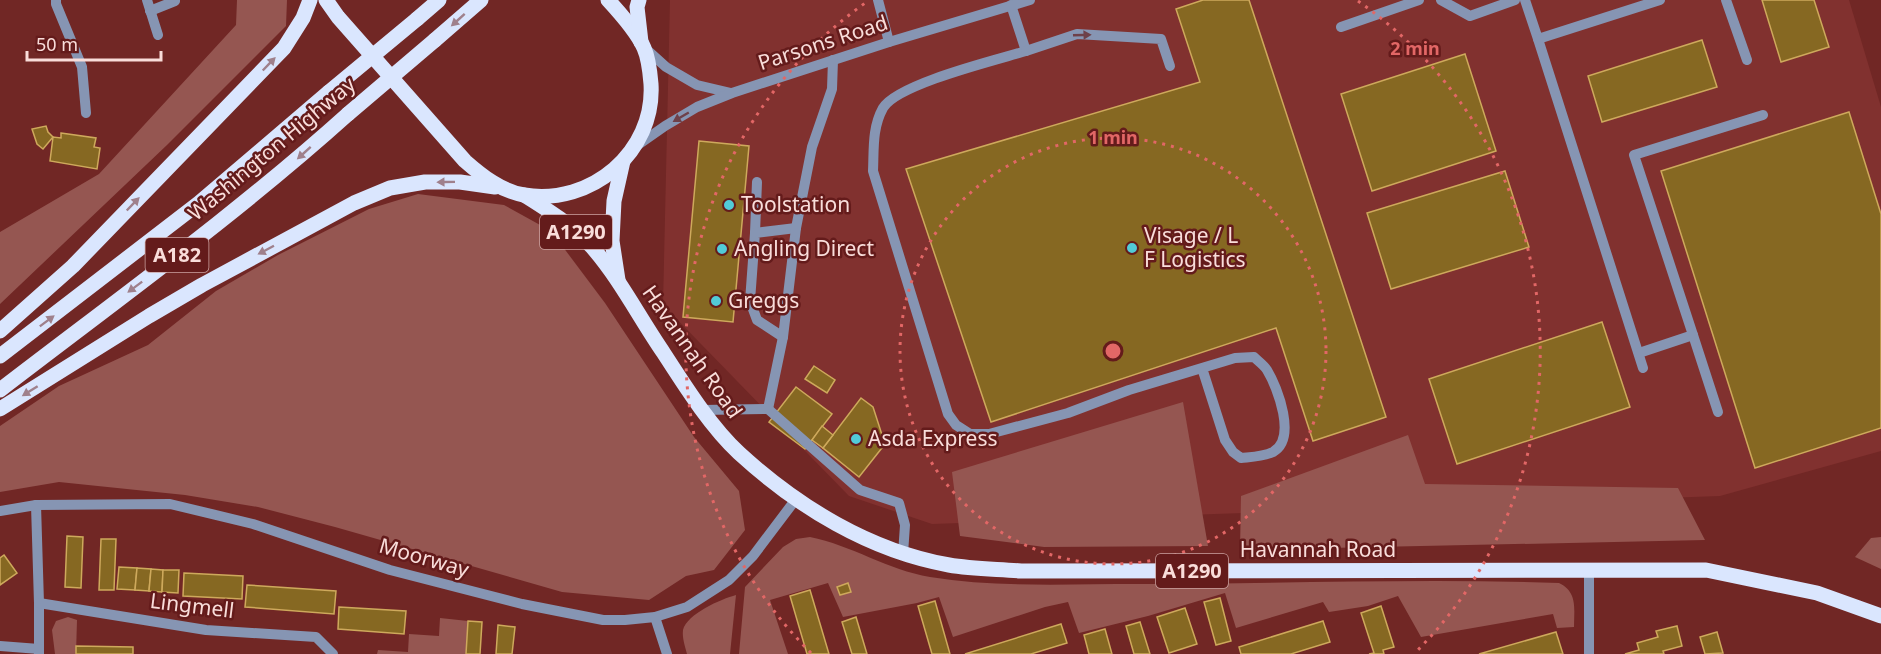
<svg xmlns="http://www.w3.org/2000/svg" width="1881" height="654" font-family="'Noto Sans',sans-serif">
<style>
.built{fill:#81312f}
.green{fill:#955651}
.building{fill:#866822;stroke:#cea95c;stroke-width:1.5}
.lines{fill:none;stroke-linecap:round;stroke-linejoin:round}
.minor{stroke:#8695b3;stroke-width:10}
.major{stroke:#dae6fe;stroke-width:15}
.major-bridge{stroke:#dae6fe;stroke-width:15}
.oneway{fill:#9f808c}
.oneway2{fill:#6e4049}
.ring{fill:none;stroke:#e26766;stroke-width:3;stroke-dasharray:3 6}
.poi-dot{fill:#52cbd8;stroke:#641b1b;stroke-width:2}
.labels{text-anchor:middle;stroke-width:5;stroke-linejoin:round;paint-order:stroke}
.shield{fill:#641b1b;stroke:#cca3a1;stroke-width:1.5}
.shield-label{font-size:20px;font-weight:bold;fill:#f9ddda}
.street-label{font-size:21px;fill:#f9ddda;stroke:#641b1b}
.poi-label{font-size:21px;fill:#f9ddda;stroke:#641b1b;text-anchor:start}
.centre{fill:#e26766;stroke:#641b1b;stroke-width:3}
.ring-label{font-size:18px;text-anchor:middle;font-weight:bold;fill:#e26766;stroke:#641b1b;stroke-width:5;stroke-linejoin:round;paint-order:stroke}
</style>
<rect width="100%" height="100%" fill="#712725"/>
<polygon class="built" points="670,0 1849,0 1881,107 1881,451 1720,496 932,524 849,496 663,305"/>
<g class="green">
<polygon points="237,0 287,0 286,26 167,145 0,304 0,232 99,174 236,25"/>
<polygon points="418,194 504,205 551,231 605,303 694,437 739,491 745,530 714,570 686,576 649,600 562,592 335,527 258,507 185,495 59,482 0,492 0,426 59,386 148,345 216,291 278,255 369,209"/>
<polygon points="1183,402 1208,546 1044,547 960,536 952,472"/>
<polygon points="1408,435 1425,484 1678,488 1705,540 1240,550 1241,496"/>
<path d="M810,537C851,545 888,570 930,577C998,588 1069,584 1138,584C1278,584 1419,578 1559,583C1578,592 1574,609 1574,627L1557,628L1553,614L1421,637L1398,596L1368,606L1329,612L1323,602L1236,628L1225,593L1148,616L1079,633L1068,602L1045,607L953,637L939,597L917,603L843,617L828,583L770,600L788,654H739L745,587L783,547L796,539Z"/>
<polygon points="1881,537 1881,569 1855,557 1871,538"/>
<path d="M736,595L730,654H687C685,646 682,638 683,630C687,614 721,599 736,595Z"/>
<polygon points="68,617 77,620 76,654 55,654 52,630 56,621"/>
<polygon points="440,618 468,621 466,654 377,654 378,650 408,652 409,634 439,636"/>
</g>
<g class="building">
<polygon points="1203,0 1249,0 1386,417 1313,441 1276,328 991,422 906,169 1200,82 1176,9"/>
<polygon points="1762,0 1814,0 1829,47 1781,62"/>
<polygon points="1702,40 1717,87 1602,122 1588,76"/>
<polygon points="1465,54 1496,151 1372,191 1341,94"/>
<polygon points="1849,112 1881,214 1881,428 1755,468 1661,171"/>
<polygon points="46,126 48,132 53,137 43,149 37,144 32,129"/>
<polygon points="61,133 96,138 94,147 100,148 97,169 50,161 53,137 61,138"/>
<polygon points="699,141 749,146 733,322 683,317"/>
<polygon points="1505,171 1529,247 1391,289 1367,213"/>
<polygon points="1602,322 1630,407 1457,464 1429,379"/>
<polygon points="814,366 835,380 827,393 805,379"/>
<polygon points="796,387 832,414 805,449 769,422"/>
<polygon points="861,398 873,407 885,444 859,477 823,448"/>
<polygon points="822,426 833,435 823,448 812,440"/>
<polygon points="67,536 83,537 81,588 65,587"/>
<polygon points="101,539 116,539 114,590 99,590"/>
<polygon points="4,555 17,573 0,585 0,558"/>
<polygon points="119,567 137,568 135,590 117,589"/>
<polygon points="137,568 151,569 149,591 135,590"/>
<polygon points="151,569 163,570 162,592 149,591"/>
<polygon points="163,570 179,570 178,593 162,592"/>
<polygon points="184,573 243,576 242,599 183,596"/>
<polygon points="848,583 851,592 840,595 837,587"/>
<polygon points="247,585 336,591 334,614 245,607"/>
<polygon points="810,590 829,654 807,654 790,596"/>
<polygon points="1220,598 1231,641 1216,645 1204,602"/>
<polygon points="935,601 950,654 932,654 918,606"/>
<polygon points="1381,606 1394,647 1383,650 1384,654 1369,654 1374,653 1361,613"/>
<polygon points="339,607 406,611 404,634 338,629"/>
<polygon points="1185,608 1197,644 1169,653 1157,617"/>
<polygon points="856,617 867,654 852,654 842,622"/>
<polygon points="468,621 482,622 480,654 466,654"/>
<polygon points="1323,621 1330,642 1291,654 1241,654 1239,647"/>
<polygon points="1140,622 1150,654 1134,654 1126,626"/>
<polygon points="1061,624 1067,643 1031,654 965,654"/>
<polygon points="498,625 515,627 512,654 496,654"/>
<polygon points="1677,626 1682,646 1663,651 1664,654 1625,654 1639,650 1637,643 1658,637 1656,631"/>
<polygon points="1105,629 1112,654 1089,654 1084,635"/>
<polygon points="1556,632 1563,654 1479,654"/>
<polygon points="1717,632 1723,653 1705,654 1700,637"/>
<polygon points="76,646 133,647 133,654 76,654"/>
</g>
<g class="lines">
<g class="minor">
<polyline points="56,0 56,4 82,67 86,113"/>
<polyline points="147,0 158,35"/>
<polyline points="878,0 889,42"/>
<polyline points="1441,0 1470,16 1515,0"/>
<polyline points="1525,0 1538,39 1660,0"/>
<polyline points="1726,0 1747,60"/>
<path d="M1011,5L1026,51C996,60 897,84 883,108C872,128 874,149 873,171L948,414L956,425L970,434H989L1068,413L1129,390L1235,358L1254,357C1258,361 1264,365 1267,370C1278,388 1297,439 1273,452C1263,457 1251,457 1241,458L1233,452L1225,440L1202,368"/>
<polyline points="150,11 175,1"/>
<polyline points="1341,27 1419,0"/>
<polyline points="1538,39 1643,368"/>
<polyline points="646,49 666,67 697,85 731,93"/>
<polyline points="1026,51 1077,34 1161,39 1170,66"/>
<polyline points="635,147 665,126 697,107 732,93 889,42 1030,0"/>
<polyline points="755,233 757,182"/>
<polyline points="1693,335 1718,412"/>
<polyline points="783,337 757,320 750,301 755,233 796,228"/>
<polyline points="1639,353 1693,335 1634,155 1763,115"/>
<polyline points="768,409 783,337 796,228 812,147 832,89 833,60"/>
<polyline points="702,410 768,409 860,490 899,503 905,525 903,554"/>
<polyline points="36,505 39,603 39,654"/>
<polyline points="0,511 36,505 170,504 253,524 390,570 522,604 603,620 625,620 655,617 687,607 729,580 753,556 796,499"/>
<polyline points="39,603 206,630 316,637 333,654"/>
<polyline points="655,617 667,654"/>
<polyline points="0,646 39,649"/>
<polyline points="1589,654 1589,571"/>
</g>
<g class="major">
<path d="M326,0L338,17L465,161C482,176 501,191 524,195C591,206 655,152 651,84C650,72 649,59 644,48C637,32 620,13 608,0"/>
<polyline points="639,0 637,7 641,42"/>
<polyline points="417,19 439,0"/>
<polyline points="435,40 481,0"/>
<path d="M524,195C548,210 572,225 592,247C620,279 639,317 663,352C685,386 710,426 739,453C798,507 870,551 949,565C972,569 997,569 1021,571L1706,570L1817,593L1881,616"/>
<polyline points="618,280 612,241 614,201 623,161"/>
<polyline points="0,331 73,266 284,48 303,18 310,0"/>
<polyline points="0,356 199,203 329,92"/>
<path d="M0,390C117,300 238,213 348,114"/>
<polyline points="0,409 149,316 202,285 354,203 390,188 425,182 460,182 495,187"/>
</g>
<g class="major-bridge">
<polyline points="329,92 417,19"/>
<polyline points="348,114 435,40"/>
</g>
</g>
<defs><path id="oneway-solid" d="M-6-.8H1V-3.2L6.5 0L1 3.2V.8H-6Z" transform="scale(1.5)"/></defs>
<g class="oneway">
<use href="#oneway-solid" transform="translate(458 20) rotate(138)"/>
<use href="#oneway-solid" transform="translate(269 64) rotate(-46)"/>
<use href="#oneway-solid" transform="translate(304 153) rotate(138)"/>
<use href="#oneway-solid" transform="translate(446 182) rotate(179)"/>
<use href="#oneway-solid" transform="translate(133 204) rotate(-46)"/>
<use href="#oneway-solid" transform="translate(266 250) rotate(152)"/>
<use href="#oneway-solid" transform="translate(135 287) rotate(143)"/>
<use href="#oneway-solid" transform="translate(47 321) rotate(-37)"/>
<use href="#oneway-solid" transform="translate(30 391) rotate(148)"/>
</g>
<g class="oneway2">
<use href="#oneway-solid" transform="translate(1082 35) rotate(-2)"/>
<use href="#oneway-solid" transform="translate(681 117) rotate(150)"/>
</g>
<g class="ring">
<circle cx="1113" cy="351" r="213"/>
<path d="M811 653A427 427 0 0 1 868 1M1358 1A427 427 0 0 1 1415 653"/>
</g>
<g class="poi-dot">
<circle cx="729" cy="205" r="6"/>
<circle cx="1132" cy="248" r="6"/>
<circle cx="722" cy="249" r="6"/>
<circle cx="716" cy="301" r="6"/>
<circle cx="856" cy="439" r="6"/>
</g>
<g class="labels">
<g class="shield">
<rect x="540" y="215" width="72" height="34" rx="4.5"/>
<rect x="145.5" y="238" width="63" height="34" rx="4.5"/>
<rect x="1156" y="554" width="72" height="34" rx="4.5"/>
</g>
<g class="shield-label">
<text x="576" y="239">A1290</text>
<text x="177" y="262">A182</text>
<text x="1192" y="578">A1290</text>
</g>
<g class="street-label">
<text transform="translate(823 43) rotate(-18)" y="7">Parsons Road</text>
<text transform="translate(272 149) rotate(-40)" y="7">Washington Highway</text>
<text transform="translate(692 352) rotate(55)" y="7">Havannah Road</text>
<text x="1318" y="557">Havannah Road</text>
<text transform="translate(424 558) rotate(16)" y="7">Moorway</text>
<text transform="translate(192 606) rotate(7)" y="7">Lingmell</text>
</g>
<g class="poi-label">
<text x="741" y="212">Toolstation</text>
<text x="1144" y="243">Visage / L<tspan x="1144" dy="24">F Logistics</tspan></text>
<text x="734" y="256">Angling Direct</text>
<text x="728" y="308">Greggs</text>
<text x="868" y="446">Asda Express</text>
</g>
</g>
<circle cx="1113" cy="351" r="9" class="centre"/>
<g class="ring-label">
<text x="1415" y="55">2 min</text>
<text x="1113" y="144">1 min</text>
</g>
<path d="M27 51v9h134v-9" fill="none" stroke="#f9ddda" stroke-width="3"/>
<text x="36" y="51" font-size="18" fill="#f9ddda" stroke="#641b1b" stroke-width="4.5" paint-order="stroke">50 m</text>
</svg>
